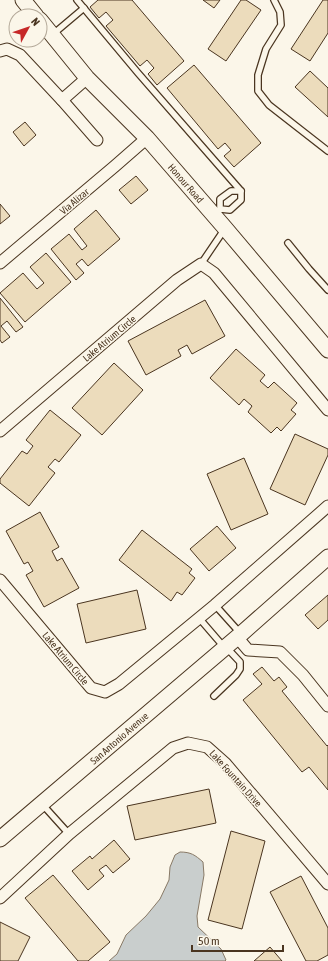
<svg xmlns="http://www.w3.org/2000/svg" width="328" height="961" font-family="'Asap Condensed',sans-serif">
<style>
.water{fill:#c9cecd;stroke:#887966}
.building{fill:#ecdcbc;stroke:#4a3520}
.lines{fill:none;stroke-linecap:round;stroke-linejoin:round}
.lane-casing{stroke:#4a3520;stroke-width:8}
.street-casing{stroke:#4a3520;stroke-width:13}
.secondary-casing{stroke:#4a3520;stroke-width:17}
.lane{stroke:#fbf6e9;stroke-width:5.5}
.street{stroke:#fbf6e9;stroke-width:11}
.secondary{stroke:#fbf6e9;stroke-width:15}
.labels{text-anchor:middle;stroke-width:3;stroke-linejoin:round;paint-order:stroke}
.street-label{font-size:10px;fill:#4a3520;stroke:#fbf6e9}
</style>
<rect width="100%" height="100%" fill="#fbf6e9"/>
<path class="water" d="M180,852C191,852 195,855 203,862L204,875L197,916L198,927L221,949L226,960L225,961H109L117,954L126,935L146,916L160,899L169,880L170,867L175,855Z"/>
<g class="building">
<polygon points="98,0 132,0 184,61 157,85 148,74 154,68 147,60 140,66 106,26 113,20 106,12 99,18 90,7"/>
<polygon points="203,0 220,0 214,8"/>
<polygon points="241,0 246,0 261,10 226,61 208,49"/>
<polygon points="323,0 328,0 328,33 310,61 291,49"/>
<polygon points="194,65 261,143 234,167 224,156 231,150 225,143 218,149 167,88"/>
<polygon points="310,71 328,88 328,117 295,87"/>
<polygon points="25,122 36,135 24,146 13,132"/>
<polygon points="136,176 148,190 131,204 119,190"/>
<polygon points="0,204 10,216 0,224"/>
<polygon points="96,210 120,239 88,266 82,259 76,264 84,273 76,280 51,249 69,234 82,250 87,246 74,229"/>
<polygon points="46,253 71,282 25,322 0,293 23,273 37,289 44,283 30,267"/>
<polygon points="0,298 23,327 16,332 7,321 1,326 10,337 2,343 0,340"/>
<polygon points="205,300 225,336 192,354 187,345 178,350 181,356 146,375 128,341"/>
<polygon points="236,349 265,375 260,381 268,388 274,382 297,403 291,410 296,414 281,431 277,427 271,433 248,412 252,406 244,399 239,405 210,378"/>
<polygon points="114,363 143,390 102,435 72,408"/>
<polygon points="50,410 81,435 59,462 55,459 48,467 55,473 29,506 0,483 0,479 22,451 27,454 33,446 26,440"/>
<polygon points="295,434 328,449 328,455 305,505 270,489"/>
<polygon points="244,458 268,514 231,530 207,474"/>
<polygon points="40,512 59,547 52,551 57,561 62,558 79,588 44,607 26,575 33,571 28,562 24,564 6,531"/>
<polygon points="217,526 236,548 209,571 190,549"/>
<polygon points="142,530 192,569 189,573 195,578 182,595 177,592 171,601 119,560"/>
<polygon points="137,590 146,629 86,643 77,604"/>
<polygon points="328,595 328,620 318,629 305,615"/>
<polygon points="262,667 274,681 279,677 287,687 282,691 327,746 328,745 328,790 309,767 302,772 243,700 262,684 253,674"/>
<polygon points="209,789 216,823 135,840 127,806"/>
<polygon points="231,831 265,841 242,929 208,920"/>
<polygon points="114,840 130,859 113,873 106,865 99,870 104,876 88,890 72,871 90,856 92,859"/>
<polygon points="53,875 110,942 88,961 78,961 25,898"/>
<polygon points="301,876 328,928 328,955 317,961 306,961 270,892"/>
<polygon points="0,922 30,937 18,961 0,961"/>
<polygon points="270,947 282,961 254,961"/>
</g>
<g class="lines">
<defs>
<g id="lane">
<polyline points="77,0 138,73 241,191"/>
<polyline points="274,0 280,12 281,25 266,49 258,75 258,91 269,105 328,151"/>
<polyline points="52,35 84,8"/>
<polyline points="214,214 220,209 230,210 241,200 241,191 231,191 220,199 220,209"/>
<polyline points="288,243 309,269 328,290"/>
<polyline points="201,264 224,230"/>
<polyline points="215,605 241,634"/>
<polyline points="199,618 224,647"/>
<polyline points="214,696 236,675 240,669 240,662 226,647"/>
<polyline points="42,804 69,834"/>
</g>
<g id="street">
<polyline points="0,51 7,49 20,55 62,100 87,78"/>
<polyline points="62,100 97,140"/>
<polyline points="0,263 115,166 147,138"/>
<polyline points="0,431 177,280 201,264 214,273 328,410"/>
<polyline points="0,580 91,688 105,692 119,684 215,605 328,506"/>
<polyline points="237,637 248,650 280,652 303,675 328,706"/>
<polyline points="0,898 69,834 173,748 188,743 207,747 225,763 328,884"/>
</g>
<g id="secondary">
<polyline points="23,0 36,16"/>
<polyline points="40,20 87,78 147,138 225,228 328,350"/>
<polyline points="0,839 241,634 328,557"/>
</g>
</defs>
<use href="#lane" class="lane-casing"/>
<use href="#street" class="street-casing"/>
<use href="#secondary" class="secondary-casing"/>
<use href="#lane" class="lane"/>
<use href="#street" class="street"/>
<use href="#secondary" class="secondary"/>
</g>
<g class="labels">
<g class="street-label">
<text transform="translate(186 183) rotate(49)" y="4">Honour Road</text>
<text transform="translate(74 201) rotate(-40)" y="4">Via Alizar</text>
<text transform="translate(109 338) rotate(-40)" y="4">Lake Atrium Circle</text>
<text transform="translate(66 658) rotate(50)" y="4">Lake Atrium Circle</text>
<text transform="translate(119 738) rotate(-41)" y="4">San Antonio Avenue</text>
<text transform="translate(236 778) rotate(48)" y="4">Lake Fountain Drive</text>
</g>
</g>
<g transform="translate(28 28) rotate(50)"><circle r="19" fill="#fbf6e9" stroke="#b4a999"/>
<path d="M0-3L7 15L0 10L-7 15Z" fill="#c62828"/>
<text y="-6" font-size="11" font-weight="bold" text-anchor="middle" fill="#4a3520">N</text>
</g>
<path d="M192 945v6h91v-6" fill="none" stroke="#4a3520" stroke-width="2"/>
<text x="198" y="945" font-size="12" fill="#4a3520" stroke="#fbf6e9" stroke-width="3" paint-order="stroke">50 m</text>
</svg>
